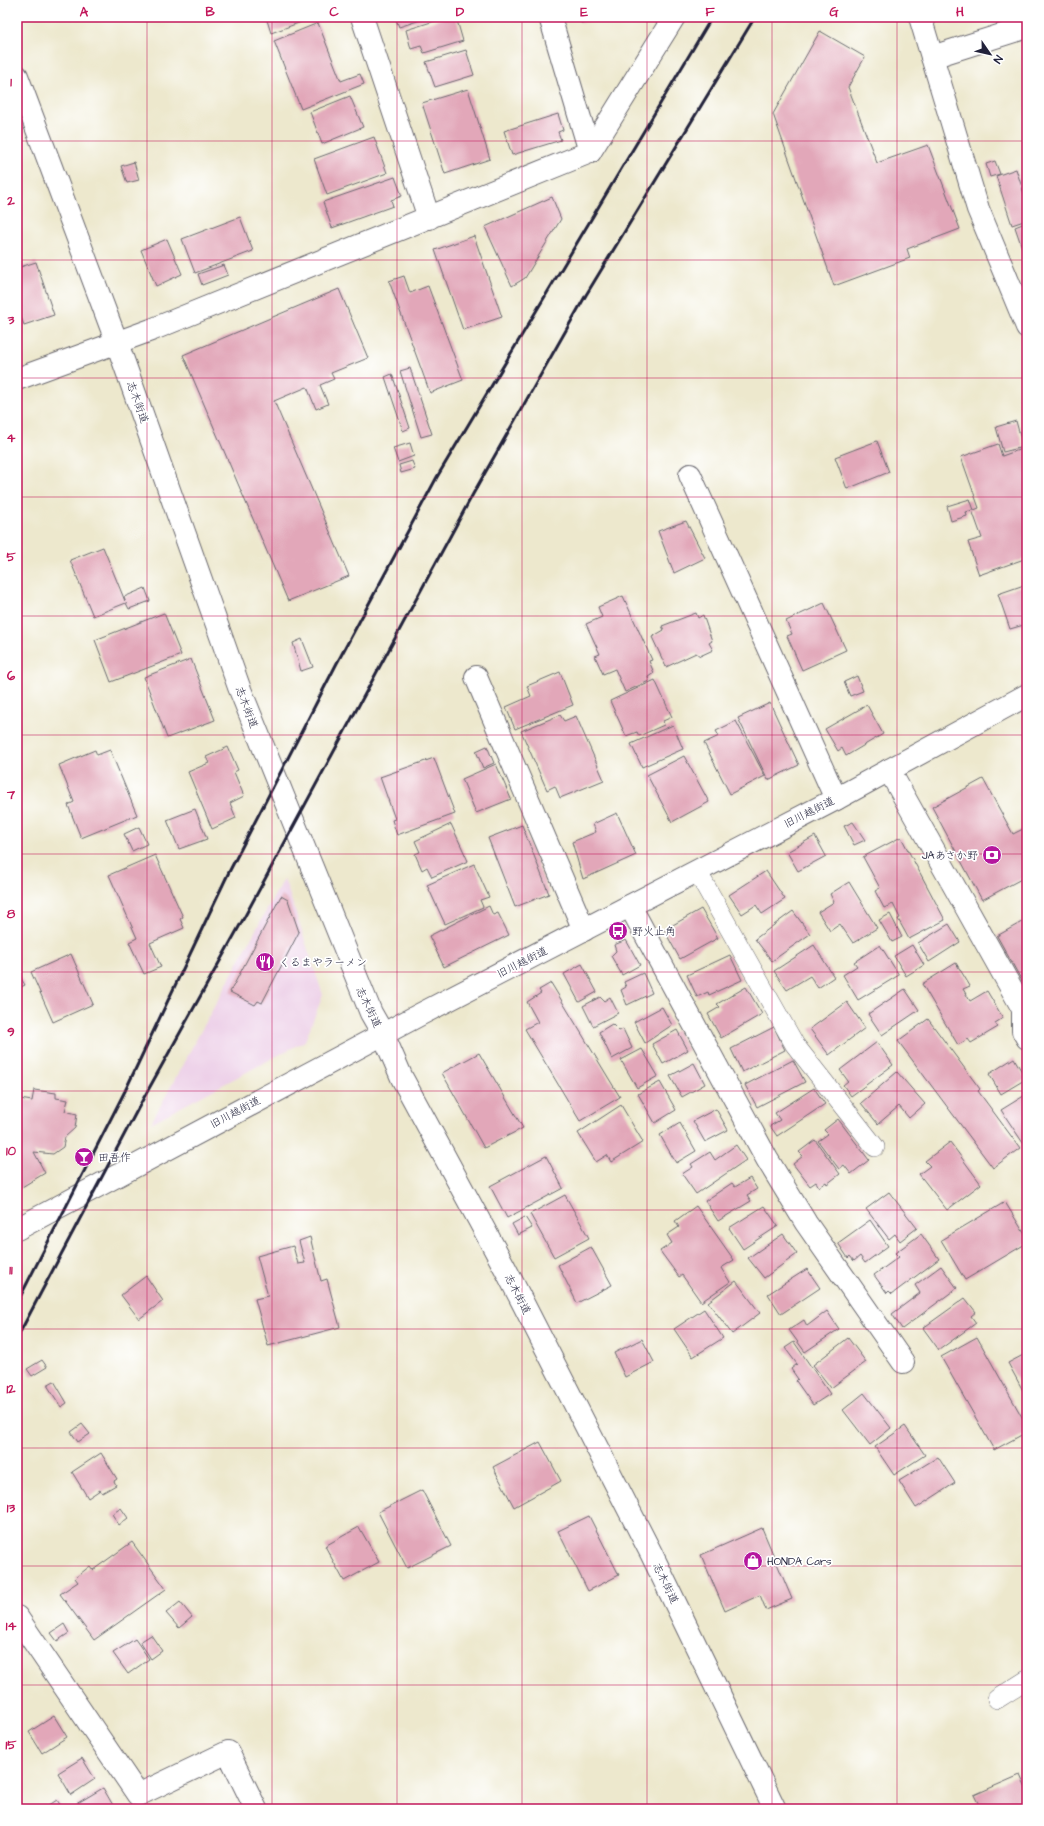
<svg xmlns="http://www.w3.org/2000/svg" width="1044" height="1826" font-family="'Architects Daughter','Klee One',sans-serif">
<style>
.built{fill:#edd0e8}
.building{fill:#e2a7b9}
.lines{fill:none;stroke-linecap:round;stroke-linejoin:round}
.lane-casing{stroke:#69676e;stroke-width:20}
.street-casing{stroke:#69676e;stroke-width:24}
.secondary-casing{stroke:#69676e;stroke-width:24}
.primary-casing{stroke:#69676e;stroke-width:24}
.lane{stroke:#fff;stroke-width:19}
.street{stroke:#fff;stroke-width:22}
.secondary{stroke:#fff;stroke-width:22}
.primary{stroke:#fff;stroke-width:22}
.rail{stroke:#22223b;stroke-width:3}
.grid{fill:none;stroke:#c2185b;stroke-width:1;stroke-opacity:0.55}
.labels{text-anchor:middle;stroke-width:3.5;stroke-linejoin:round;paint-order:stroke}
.street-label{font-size:11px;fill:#22223b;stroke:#fff}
.poi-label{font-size:11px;fill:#22223b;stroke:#fff;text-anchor:start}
.neatline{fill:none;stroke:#c2185b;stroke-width:1.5}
.grid-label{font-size:13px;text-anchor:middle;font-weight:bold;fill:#c2185b}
</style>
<rect width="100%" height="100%" fill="#fff"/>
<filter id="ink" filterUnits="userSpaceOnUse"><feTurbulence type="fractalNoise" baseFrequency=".025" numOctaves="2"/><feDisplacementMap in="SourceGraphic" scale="8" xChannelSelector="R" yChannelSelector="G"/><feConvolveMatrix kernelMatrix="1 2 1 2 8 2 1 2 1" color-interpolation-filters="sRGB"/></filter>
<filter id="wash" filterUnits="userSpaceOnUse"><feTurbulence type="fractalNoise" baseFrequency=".012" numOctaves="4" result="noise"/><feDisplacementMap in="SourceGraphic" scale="16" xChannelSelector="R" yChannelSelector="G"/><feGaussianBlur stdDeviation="0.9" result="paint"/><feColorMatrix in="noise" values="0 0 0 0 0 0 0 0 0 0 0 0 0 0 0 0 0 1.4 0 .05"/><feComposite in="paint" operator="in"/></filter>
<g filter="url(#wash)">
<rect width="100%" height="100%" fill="#ede8cd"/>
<polygon class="built" points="284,878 323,995 305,1041 151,1123"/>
<g id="blocks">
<g class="building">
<polygon points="266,17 315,17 271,33"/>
<polygon points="395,17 430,17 399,27"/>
<polygon points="447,17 456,17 463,41 424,53 421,46 411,49 406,30"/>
<polygon points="579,17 602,17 581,23"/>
<polygon points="318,23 341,81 360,74 364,84 301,109 274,41"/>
<polygon points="820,31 865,57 848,87 877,163 928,145 960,229 907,249 910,258 834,286 773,114"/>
<polygon points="466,50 474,75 435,87 426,62"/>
<polygon points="468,89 490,159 445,174 422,103"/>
<polygon points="350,96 363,127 322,144 310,112"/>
<polygon points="558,114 563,130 558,132 561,140 512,155 504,131"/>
<polygon points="374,137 387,173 327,195 314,159"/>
<polygon points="995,161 1000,174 990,177 986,164"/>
<polygon points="134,162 139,180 127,183 121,166"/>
<polygon points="1016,169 1027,203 1027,220 1012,225 996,176"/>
<polygon points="395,177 402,196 391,200 393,206 332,228 323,202"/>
<polygon points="552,197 561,219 525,278 512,286 485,227"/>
<polygon points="240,217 253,251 195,273 182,239"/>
<polygon points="1025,223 1027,228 1027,262 1015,227"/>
<polygon points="474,236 502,317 463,330 435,250"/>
<polygon points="167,239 182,274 156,286 141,250"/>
<polygon points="36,262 54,315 24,325 19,312 17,312 17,268"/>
<polygon points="224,265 228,275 202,285 198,274"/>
<polygon points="404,276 410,293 428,286 463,380 430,393 389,281"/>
<polygon points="339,289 368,358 331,373 334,379 320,385 328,404 316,409 307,387 274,401 349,576 288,601 183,355"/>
<polygon points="410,368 432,434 421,437 400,371"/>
<polygon points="392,374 410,428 403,431 385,377"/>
<polygon points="1016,421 1023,447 1003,452 996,427"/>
<polygon points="877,441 889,472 847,489 835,457"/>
<polygon points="410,443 414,456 398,462 393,448"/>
<polygon points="998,444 1002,456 1027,447 1027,558 979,575 968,542 982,538 972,510 966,512 967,516 951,521 947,506 970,499 974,510 979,508 961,457"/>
<polygon points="412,461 415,469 401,473 399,465"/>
<polygon points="686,521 705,558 674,573 658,531"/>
<polygon points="103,547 125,601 124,597 145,588 150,601 129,609 126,603 93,616 70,560"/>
<polygon points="1027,584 1027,624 1010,629 998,594"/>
<polygon points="623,596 652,660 649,661 654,673 648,677 649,681 625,692 615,669 603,674 595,656 600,654 586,624 602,617 598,607"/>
<polygon points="824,603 846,650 802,670 787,636 792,634 786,621"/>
<polygon points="164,613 181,655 111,682 95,640"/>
<polygon points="696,613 698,618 703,615 712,641 709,643 713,650 700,656 696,653 666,667 652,637 664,630 662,626"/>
<polygon points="302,639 313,667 301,671 293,643"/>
<polygon points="191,659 215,720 167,738 144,677"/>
<polygon points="560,672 573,705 515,729 506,707 531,696 527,686"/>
<polygon points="857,676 863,691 850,696 844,682"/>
<polygon points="655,680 672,717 663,721 664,725 639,736 637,732 626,736 610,701"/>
<polygon points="770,703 799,765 768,780 738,718"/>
<polygon points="867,705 883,734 846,756 842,748 838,751 825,729"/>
<polygon points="560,715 564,721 576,716 604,780 560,798 555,786 547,790 521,731"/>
<polygon points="736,721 765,776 730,794 704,743 719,736 716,731"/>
<polygon points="673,725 683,749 642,767 631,744"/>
<polygon points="487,746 494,763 483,768 476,751"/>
<polygon points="228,747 238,770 234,772 244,796 230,803 236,818 212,829 188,772 209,763 206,757"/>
<polygon points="95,750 97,755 110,750 137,815 81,838 68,805 74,802 59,765"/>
<polygon points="684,756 709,802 672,822 647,775"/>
<polygon points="434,758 455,814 397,835 392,820 395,819 380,777"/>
<polygon points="496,764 511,799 476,813 462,779"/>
<polygon points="983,779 1013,834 1027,827 1027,876 982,900 932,807"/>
<polygon points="195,809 207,839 179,849 167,820"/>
<polygon points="617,813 636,855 583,879 572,842 596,832 593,824"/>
<polygon points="853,822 865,840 854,845 844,826"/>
<polygon points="451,824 468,861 432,877 427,867 422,870 415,854 420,852 415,841"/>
<polygon points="522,825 549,894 515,907 488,838"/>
<polygon points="139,827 147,844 132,851 124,834"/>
<polygon points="815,836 826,856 798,871 787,852"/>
<polygon points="901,837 945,920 909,939 898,919 900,918 893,904 884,908 875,891 880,888 863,857"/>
<polygon points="155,855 183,917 180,919 184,928 150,943 161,967 144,974 129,942 137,938 109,875"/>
<polygon points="474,864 489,897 480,900 483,907 445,924 427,885"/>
<polygon points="766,871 785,899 762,914 756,905 742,914 729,895"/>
<polygon points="849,882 877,928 853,943 840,924 830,931 818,912 834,902 830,894"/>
<polygon points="281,896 288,900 299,932 262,1003 258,1001 255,1005 230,992"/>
<polygon points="489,906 493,915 498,913 509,935 444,967 429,936"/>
<polygon points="701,909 718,938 680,959 664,930"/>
<polygon points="793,911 810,934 772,961 755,939"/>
<polygon points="890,914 902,937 892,942 879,920"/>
<polygon points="1027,919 1027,990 997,936"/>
<polygon points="949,924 960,942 929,962 918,943"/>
<polygon points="626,940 640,965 622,975 611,956 616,951 614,945"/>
<polygon points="814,945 834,977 818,988 810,976 787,990 774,971"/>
<polygon points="880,945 899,975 858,1000 843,975 857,966 854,962"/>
<polygon points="912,945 924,965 906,976 894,956"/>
<polygon points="71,954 93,1004 53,1022 31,972"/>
<polygon points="730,955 742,980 709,995 708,992 697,997 687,975"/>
<polygon points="956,963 970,986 963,989 970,1001 987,991 1003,1018 995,1023 998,1027 971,1043 968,1039 958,1045 922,984"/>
<polygon points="582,964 597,992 579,1002 564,974"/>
<polygon points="17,972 25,985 17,989"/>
<polygon points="643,973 652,993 627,1005 621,990 626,987 624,982"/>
<polygon points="551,983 620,1097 580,1121 525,1029 538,1022 527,1002 541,993 539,990"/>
<polygon points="746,987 762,1014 721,1038 708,1014 720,1007 717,1004"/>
<polygon points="905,989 919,1010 882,1035 868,1014"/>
<polygon points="600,997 604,1001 610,997 618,1013 593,1026 583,1006"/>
<polygon points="847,1002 865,1028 829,1055 810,1029"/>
<polygon points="662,1007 672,1025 645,1043 634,1022"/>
<polygon points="928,1019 980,1089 978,1091 1020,1148 993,1168 898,1041"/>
<polygon points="612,1024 619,1031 623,1029 632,1048 612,1059 599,1032"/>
<polygon points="774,1027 785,1050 742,1072 731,1049"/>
<polygon points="677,1030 688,1050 663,1064 652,1044"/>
<polygon points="877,1042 893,1065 851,1096 843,1085 848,1081 840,1070"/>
<polygon points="642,1049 658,1076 637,1088 621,1060"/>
<polygon points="479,1053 523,1128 484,1148 442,1073"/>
<polygon points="1014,1058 1026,1079 1001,1094 989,1074"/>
<polygon points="793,1060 805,1082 757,1107 745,1085"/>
<polygon points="694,1063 705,1084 682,1097 670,1076"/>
<polygon points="897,1072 925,1104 909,1118 899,1106 878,1124 861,1103"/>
<polygon points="660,1082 676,1110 655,1123 638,1094"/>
<polygon points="814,1088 825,1104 777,1136 770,1126 780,1120 775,1113"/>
<polygon points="34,1090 56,1093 56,1098 68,1100 65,1111 77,1114 75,1128 65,1137 63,1147 53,1154 34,1152 45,1173 17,1190 17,1111 20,1099 32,1101"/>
<polygon points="1027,1094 1027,1149 1001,1110"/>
<polygon points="621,1105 643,1142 611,1162 607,1155 596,1162 578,1133"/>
<polygon points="716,1109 728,1130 705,1142 693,1121"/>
<polygon points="838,1119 869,1160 851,1174 844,1165 839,1169 818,1141 828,1134 824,1130"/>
<polygon points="680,1123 696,1151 676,1163 660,1135"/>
<polygon points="815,1140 840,1174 827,1184 826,1182 819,1187 816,1182 810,1186 793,1164 803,1156 799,1152"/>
<polygon points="950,1142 981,1184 947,1210 919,1174 930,1166 925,1161"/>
<polygon points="736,1145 746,1160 696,1194 682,1174 693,1167 691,1164 710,1152 715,1160"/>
<polygon points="546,1156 563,1188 507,1218 490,1186"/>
<polygon points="750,1178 757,1189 747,1195 751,1201 718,1221 705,1201 732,1183 735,1187"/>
<polygon points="889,1192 917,1228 900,1241 895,1234 889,1239 866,1209"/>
<polygon points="565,1195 589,1238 554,1257 530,1214"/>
<polygon points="1005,1202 1027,1238 1027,1243 965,1280 941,1240"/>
<polygon points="696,1206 734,1260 721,1268 730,1282 701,1302 682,1275 679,1277 660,1251 672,1243 667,1235 679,1227 675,1221"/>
<polygon points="764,1206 778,1226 743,1249 729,1228"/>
<polygon points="525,1217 532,1228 518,1235 512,1224"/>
<polygon points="870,1220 888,1246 865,1263 860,1256 854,1261 850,1256 848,1258 838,1243"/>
<polygon points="783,1234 797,1254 764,1278 748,1258"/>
<polygon points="921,1234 939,1259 892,1294 889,1291 887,1293 874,1275 899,1257 895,1253"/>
<polygon points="310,1237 321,1281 327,1279 340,1327 268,1346 255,1299 268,1296 257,1256 293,1246 298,1264 305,1263 299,1241"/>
<polygon points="591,1247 612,1285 577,1303 558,1265"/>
<polygon points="941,1266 957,1288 902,1329 892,1314 920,1293 915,1285"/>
<polygon points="807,1269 820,1288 781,1314 768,1294"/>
<polygon points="146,1276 163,1301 139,1319 121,1295"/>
<polygon points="736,1281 760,1313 732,1334 708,1302"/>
<polygon points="965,1298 976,1312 971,1316 976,1323 939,1350 923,1328"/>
<polygon points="704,1309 723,1338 693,1357 674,1329"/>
<polygon points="827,1311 839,1329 805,1352 789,1330 804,1320 807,1326"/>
<polygon points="977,1337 1027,1426 1027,1432 994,1450 941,1357"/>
<polygon points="848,1338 866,1362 831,1388 813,1365"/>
<polygon points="642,1339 654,1362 625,1377 614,1353"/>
<polygon points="794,1342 830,1394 813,1405 796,1381 798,1379 791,1369 797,1364 785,1348"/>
<polygon points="1027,1353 1027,1398 1008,1363"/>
<polygon points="42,1360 47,1367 32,1376 27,1369"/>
<polygon points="54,1381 67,1403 61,1407 47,1385"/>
<polygon points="864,1393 891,1428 870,1445 843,1410"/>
<polygon points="82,1424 90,1434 78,1442 71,1432"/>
<polygon points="905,1426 925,1455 894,1475 875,1447"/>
<polygon points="540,1442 561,1481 514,1507 493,1467"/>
<polygon points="101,1453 117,1479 114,1481 116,1485 102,1493 100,1490 88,1498 72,1472"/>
<polygon points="938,1457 955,1483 916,1508 899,1481"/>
<polygon points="422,1490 451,1546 407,1568 378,1512"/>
<polygon points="121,1508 128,1518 119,1525 112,1514"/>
<polygon points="589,1516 619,1575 588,1591 558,1531"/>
<polygon points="359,1527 379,1562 344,1581 325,1546"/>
<polygon points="762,1528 792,1599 766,1610 760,1595 725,1611 701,1555"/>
<polygon points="132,1542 166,1589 94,1640 60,1594 78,1582 75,1578 90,1566 93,1570"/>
<polygon points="180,1602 192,1617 179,1628 166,1613"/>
<polygon points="64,1624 69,1633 57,1641 51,1633"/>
<polygon points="151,1635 162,1651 151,1659 140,1642"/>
<polygon points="135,1639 149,1659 128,1674 113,1653"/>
<polygon points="54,1716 67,1737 42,1753 29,1732"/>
<polygon points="82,1758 95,1779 71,1795 58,1773"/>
<polygon points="1020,1775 1027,1791 1027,1809 981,1809 974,1795"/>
<polygon points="103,1788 114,1807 111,1809 79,1809 76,1804"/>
<polygon points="57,1800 63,1809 43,1809"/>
</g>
</g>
</g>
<g filter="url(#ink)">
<use href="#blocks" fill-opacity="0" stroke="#69676e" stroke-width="1"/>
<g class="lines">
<defs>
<g id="lane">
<polyline points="697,871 795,1045 875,1147"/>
<polyline points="997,1699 1027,1680"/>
</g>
<g id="street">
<polyline points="362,17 429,218"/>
<polyline points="550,17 590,152"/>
<polyline points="920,17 978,209 1027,327"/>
<polyline points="932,57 1027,27"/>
<polyline points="17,379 151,330 590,152 674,17"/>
<polyline points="690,475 836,799"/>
<polyline points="476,677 584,930"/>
<polyline points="889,770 1023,1009 1023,1031 1027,1038"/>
<polyline points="630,906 767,1159 806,1223 903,1362"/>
<polyline points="17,1617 138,1795 228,1752 256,1809"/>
</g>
<polyline id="secondary" points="17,1229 421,1014 836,799 1027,695"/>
<polyline id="primary" points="17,76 117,343 239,687 371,1013 383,1034 402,1078 505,1268 651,1553 775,1809"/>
</defs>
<use href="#lane" class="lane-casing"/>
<use href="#street" class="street-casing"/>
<use href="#secondary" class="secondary-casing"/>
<use href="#primary" class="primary-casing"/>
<use href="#lane" class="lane"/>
<use href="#street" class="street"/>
<use href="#secondary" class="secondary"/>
<use href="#primary" class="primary"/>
<g class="rail">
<polyline points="17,1303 125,1091 228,874 337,663 437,477 712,17"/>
<polyline points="17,1338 142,1101 245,916 473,494 586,295 755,17"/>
</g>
</g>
</g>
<path class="grid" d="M147,17V1809M272,17V1809M397,17V1809M522,17V1809M647,17V1809M772,17V1809M897,17V1809M17,141H1027M17,260H1027M17,378H1027M17,497H1027M17,616H1027M17,735H1027M17,854H1027M17,972H1027M17,1091H1027M17,1210H1027M17,1329H1027M17,1448H1027M17,1566H1027M17,1685H1027"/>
<defs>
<symbol id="bank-disc" viewBox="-11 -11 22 22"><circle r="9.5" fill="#b5179e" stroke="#fff"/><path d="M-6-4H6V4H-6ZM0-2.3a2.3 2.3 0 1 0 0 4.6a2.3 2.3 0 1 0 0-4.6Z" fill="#fff"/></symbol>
<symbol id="bus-disc" viewBox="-11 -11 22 22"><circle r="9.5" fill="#b5179e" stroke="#fff"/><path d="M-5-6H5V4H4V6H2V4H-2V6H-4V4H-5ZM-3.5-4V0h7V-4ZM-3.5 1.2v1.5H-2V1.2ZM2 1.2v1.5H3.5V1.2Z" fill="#fff"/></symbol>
<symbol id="restaurant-disc" viewBox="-11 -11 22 22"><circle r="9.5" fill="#b5179e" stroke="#fff"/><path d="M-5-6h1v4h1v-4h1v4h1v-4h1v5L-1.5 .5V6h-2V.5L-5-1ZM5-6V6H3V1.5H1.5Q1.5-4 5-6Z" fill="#fff"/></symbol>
<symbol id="bar-disc" viewBox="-11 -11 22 22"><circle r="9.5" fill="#b5179e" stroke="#fff"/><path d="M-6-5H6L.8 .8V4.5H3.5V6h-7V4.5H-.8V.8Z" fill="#fff"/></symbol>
<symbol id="shop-disc" viewBox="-11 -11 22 22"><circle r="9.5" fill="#b5179e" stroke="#fff"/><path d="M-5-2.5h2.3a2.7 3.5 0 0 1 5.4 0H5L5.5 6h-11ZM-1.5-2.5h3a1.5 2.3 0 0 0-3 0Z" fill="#fff"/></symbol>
</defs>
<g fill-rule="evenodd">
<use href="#bank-disc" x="981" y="844" width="22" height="22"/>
<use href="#bus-disc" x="607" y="920" width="22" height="22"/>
<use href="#restaurant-disc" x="254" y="951" width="22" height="22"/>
<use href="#bar-disc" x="73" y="1146" width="22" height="22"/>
<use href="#shop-disc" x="742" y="1550" width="22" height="22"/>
</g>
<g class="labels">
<g class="street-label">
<text transform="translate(138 402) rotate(70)" y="4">志木街道</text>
<text transform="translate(247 707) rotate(69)" y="4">志木街道</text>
<text transform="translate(809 812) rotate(-27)" y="4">旧川越街道</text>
<text transform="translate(522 962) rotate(-27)" y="4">旧川越街道</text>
<text transform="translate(369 1007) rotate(64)" y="4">志木街道</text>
<text transform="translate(235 1112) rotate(-28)" y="4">旧川越街道</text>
<text transform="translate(518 1294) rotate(63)" y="4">志木街道</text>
<text transform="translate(666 1583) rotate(64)" y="4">志木街道</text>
</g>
<g class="poi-label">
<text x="978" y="859" text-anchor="end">JAあさか野</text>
<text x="632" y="935">野火止角</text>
<text x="279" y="966">くるまやラーメン</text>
<text x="98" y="1161">田吾作</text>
<text x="767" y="1565">HONDA Cars</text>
</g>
</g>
<rect width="1044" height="1826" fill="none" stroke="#fff" stroke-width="44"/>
<g transform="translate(990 54) rotate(124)" stroke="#ffffff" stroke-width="3" paint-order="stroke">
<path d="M0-3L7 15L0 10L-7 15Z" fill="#22223b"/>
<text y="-6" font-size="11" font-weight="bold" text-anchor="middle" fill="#22223b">N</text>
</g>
<rect x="22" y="22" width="1000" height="1782" class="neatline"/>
<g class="grid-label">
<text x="84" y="16">A</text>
<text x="210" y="16">B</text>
<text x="334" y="16">C</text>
<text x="460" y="16">D</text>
<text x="584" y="16">E</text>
<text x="710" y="16">F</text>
<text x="834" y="16">G</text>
<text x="960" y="16">H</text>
<text x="11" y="86">1</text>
<text x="11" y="205">2</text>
<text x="11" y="324">3</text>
<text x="11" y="442">4</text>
<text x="11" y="561">5</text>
<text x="11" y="680">6</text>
<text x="11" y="799">7</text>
<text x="11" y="918">8</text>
<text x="11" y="1036">9</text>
<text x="11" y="1155">10</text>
<text x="11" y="1274">11</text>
<text x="11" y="1393">12</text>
<text x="11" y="1512">13</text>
<text x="11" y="1630">14</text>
<text x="11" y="1749">15</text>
</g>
</svg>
